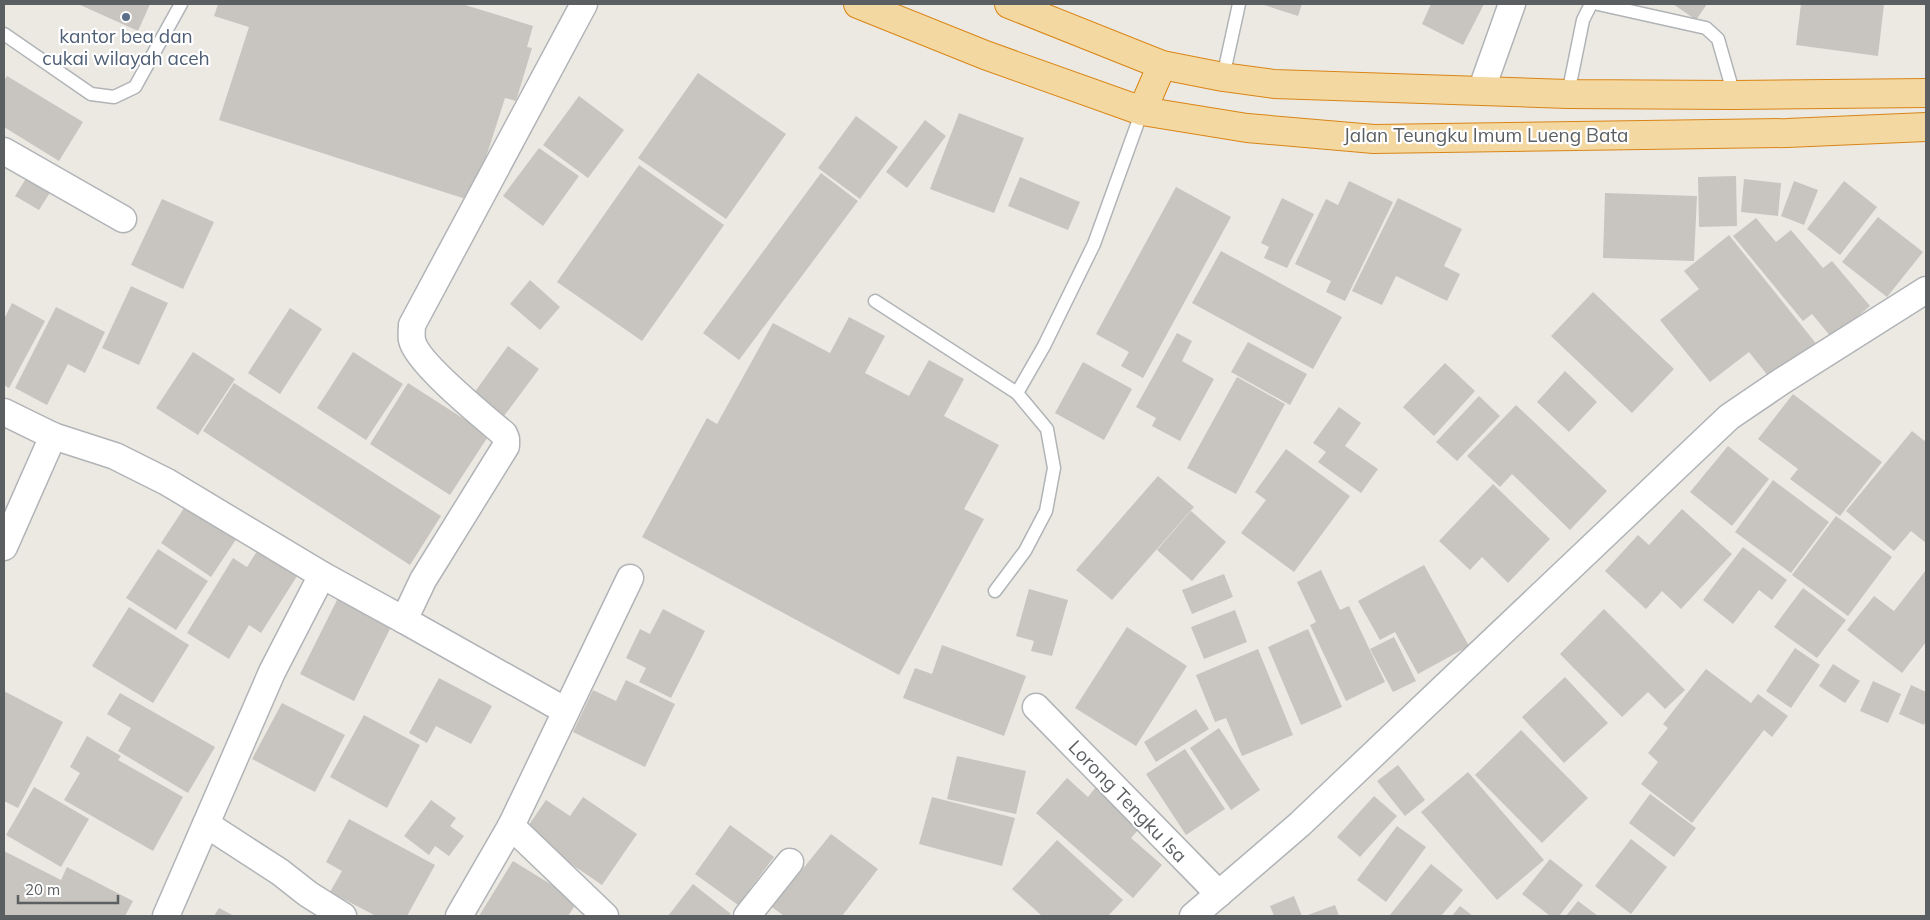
<svg xmlns="http://www.w3.org/2000/svg" width="1930" height="920" font-family="Mulish,sans-serif">
<style>
.building{fill:#c8c4bf}
.lines{fill:none;stroke-linecap:round;stroke-linejoin:round}
.service-casing{stroke:#b0b4b7;stroke-width:15}
.minor-casing{stroke:#b0b4b7;stroke-width:29}
.trunk-casing{stroke:#d98516;stroke-width:30}
.service{stroke:#fff;stroke-width:12}
.minor{stroke:#fff;stroke-width:26}
.trunk{stroke:#f4d8a1;stroke-width:28}
.service-dot{fill:#5c6f8a;stroke:#fff;stroke-width:2}
.labels{text-anchor:middle;stroke-width:4.5;stroke-linejoin:round;paint-order:stroke}
.service-label{font-size:19px;fill:#4e5e75;stroke:#fff}
.street-label{font-size:19px;fill:#5b5f62;stroke:#fff}
</style>
<rect width="100%" height="100%" fill="#ece9e3"/>
<g class="building">
<polygon points="78,4 150,4 138,31"/>
<polygon points="218,4 462,4 533,26 527,47 532,48 516,101 505,98 472,201 219,120 249,27 214,16"/>
<polygon points="1261,4 1302,4 1298,16"/>
<polygon points="1431,4 1484,4 1463,45 1422,24"/>
<polygon points="1673,4 1707,4 1696,20"/>
<polygon points="1801,4 1884,4 1878,56 1796,45"/>
<polygon points="698,73 786,134 726,219 638,158"/>
<polygon points="7,76 83,122 59,161 4,127 4,81"/>
<polygon points="579,96 624,130 588,178 543,145"/>
<polygon points="959,113 1024,138 994,213 930,189"/>
<polygon points="856,116 898,147 860,199 818,168"/>
<polygon points="925,120 946,136 907,188 886,172"/>
<polygon points="539,148 579,176 543,226 503,196"/>
<polygon points="639,165 724,225 642,341 557,282"/>
<polygon points="821,173 858,201 739,360 703,333"/>
<polygon points="1736,176 1737,226 1699,227 1698,177"/>
<polygon points="27,177 51,191 39,210 15,196"/>
<polygon points="1020,177 1080,202 1068,230 1008,206"/>
<polygon points="1744,179 1781,183 1778,216 1741,212"/>
<polygon points="1349,181 1393,202 1345,301 1326,292 1331,281 1295,264 1326,199 1338,205"/>
<polygon points="1794,181 1818,190 1804,225 1781,216"/>
<polygon points="1844,181 1877,207 1840,255 1807,229"/>
<polygon points="1176,187 1231,217 1143,378 1121,366 1129,352 1096,334"/>
<polygon points="1605,193 1697,196 1694,261 1603,258"/>
<polygon points="1282,198 1314,214 1287,268 1264,258 1269,247 1261,243"/>
<polygon points="1398,198 1462,229 1444,266 1460,274 1447,301 1396,276 1382,305 1352,291"/>
<polygon points="162,199 214,222 183,289 131,265"/>
<polygon points="1878,217 1923,252 1887,297 1842,262"/>
<polygon points="1756,218 1776,242 1791,230 1823,268 1832,261 1870,306 1832,338 1812,314 1803,321 1733,236"/>
<polygon points="1729,235 1818,346 1773,382 1749,352 1710,382 1660,320 1699,289 1684,271"/>
<polygon points="1221,251 1342,317 1313,369 1192,303"/>
<polygon points="530,280 560,307 540,330 510,304"/>
<polygon points="131,286 168,303 139,365 102,348"/>
<polygon points="1593,292 1674,369 1632,413 1551,336"/>
<polygon points="12,303 45,321 9,388 4,385 4,319"/>
<polygon points="56,307 105,332 85,373 68,364 47,405 15,388"/>
<polygon points="290,308 322,329 280,394 248,373"/>
<polygon points="849,317 885,336 865,373 909,396 929,360 964,379 944,416 999,445 964,509 984,519 899,675 642,537 707,418 717,424 773,323 830,353"/>
<polygon points="1177,333 1192,341 1182,361 1214,379 1180,441 1152,426 1156,418 1136,407"/>
<polygon points="1248,342 1307,374 1290,405 1231,372"/>
<polygon points="508,346 539,369 504,416 474,393"/>
<polygon points="193,352 235,379 198,435 156,408"/>
<polygon points="353,352 403,384 366,440 317,408"/>
<polygon points="1083,362 1132,389 1104,440 1055,413"/>
<polygon points="1445,363 1475,391 1434,436 1403,407"/>
<polygon points="1565,371 1597,402 1569,432 1537,402"/>
<polygon points="1237,377 1285,404 1236,494 1187,468"/>
<polygon points="234,383 441,516 410,565 203,431"/>
<polygon points="408,383 489,435 450,495 370,444"/>
<polygon points="1793,394 1882,462 1840,516 1790,479 1798,469 1758,439"/>
<polygon points="1479,396 1500,416 1457,461 1436,442"/>
<polygon points="1516,405 1607,491 1570,530 1512,474 1500,487 1467,456"/>
<polygon points="1339,407 1361,423 1345,446 1378,469 1361,493 1318,462 1326,452 1313,443"/>
<polygon points="1912,431 1926,442 1926,543 1911,531 1894,551 1846,511"/>
<polygon points="1728,446 1769,479 1732,526 1690,492"/>
<polygon points="1286,449 1350,496 1294,572 1241,533 1266,500 1255,492"/>
<polygon points="1158,476 1194,507 1112,600 1076,570"/>
<polygon points="1773,480 1829,522 1791,573 1735,532"/>
<polygon points="1493,484 1550,539 1508,583 1482,557 1470,570 1439,541"/>
<polygon points="188,502 239,535 211,577 161,543"/>
<polygon points="1682,509 1732,554 1681,609 1662,591 1646,609 1605,571 1638,535 1649,545"/>
<polygon points="1191,511 1226,542 1192,581 1157,550"/>
<polygon points="1836,516 1892,557 1848,616 1792,575"/>
<polygon points="1743,547 1787,580 1772,600 1759,590 1733,624 1703,600"/>
<polygon points="259,548 299,573 261,633 249,625 229,659 187,633 233,558 247,567"/>
<polygon points="158,549 208,581 176,630 126,598"/>
<polygon points="1424,565 1469,646 1418,674 1395,632 1380,640 1358,601"/>
<polygon points="1321,570 1340,610 1349,606 1385,682 1346,701 1310,625 1316,622 1297,582"/>
<polygon points="1926,570 1926,642 1902,673 1847,630 1874,596 1894,611"/>
<polygon points="1224,574 1233,597 1192,614 1182,590"/>
<polygon points="1803,588 1846,620 1817,658 1774,627"/>
<polygon points="1029,589 1068,600 1052,656 1031,651 1034,641 1016,636"/>
<polygon points="339,596 393,623 354,701 300,674"/>
<polygon points="129,607 189,645 153,703 92,666"/>
<polygon points="663,609 705,631 671,698 639,682 646,668 626,658 640,629 650,634"/>
<polygon points="1604,609 1685,690 1665,709 1648,692 1622,717 1560,654"/>
<polygon points="1235,610 1247,642 1204,659 1191,627"/>
<polygon points="1127,627 1187,666 1136,746 1075,708"/>
<polygon points="1308,629 1342,707 1301,725 1268,647"/>
<polygon points="1394,637 1416,681 1393,692 1370,649"/>
<polygon points="942,645 1026,676 1004,736 903,698 915,668 932,674"/>
<polygon points="1795,648 1820,665 1791,708 1766,691"/>
<polygon points="1258,649 1293,735 1242,756 1226,718 1215,722 1196,675"/>
<polygon points="1833,664 1860,681 1845,703 1819,686"/>
<polygon points="1706,669 1751,703 1758,694 1788,716 1772,737 1764,730 1692,823 1641,784 1658,762 1648,753 1668,728 1663,724"/>
<polygon points="1565,677 1608,723 1564,763 1522,717"/>
<polygon points="439,678 492,706 471,744 436,726 427,743 409,733"/>
<polygon points="626,680 675,704 645,767 573,732 593,690 616,701"/>
<polygon points="1873,681 1901,694 1888,723 1860,711"/>
<polygon points="1911,685 1926,692 1926,719 1924,725 1899,714"/>
<polygon points="4,691 63,722 18,808 4,801"/>
<polygon points="120,693 215,747 188,793 118,751 131,728 107,714"/>
<polygon points="282,703 345,735 315,792 252,759"/>
<polygon points="1196,709 1209,729 1156,762 1144,742"/>
<polygon points="364,715 420,745 387,808 330,777"/>
<polygon points="1219,728 1260,790 1231,810 1190,748"/>
<polygon points="1521,730 1588,798 1542,843 1475,775"/>
<polygon points="87,736 121,756 118,760 183,797 153,851 64,800 80,773 70,767"/>
<polygon points="1185,749 1225,809 1186,835 1146,774"/>
<polygon points="957,756 1026,771 1016,814 947,799"/>
<polygon points="1398,765 1425,800 1405,816 1377,781"/>
<polygon points="1468,772 1544,860 1497,900 1421,812"/>
<polygon points="1067,778 1088,797 1100,782 1145,822 1131,838 1162,865 1133,898 1036,813"/>
<polygon points="34,787 89,819 61,867 6,835"/>
<polygon points="1650,794 1696,828 1674,857 1629,823"/>
<polygon points="1374,796 1397,816 1360,857 1337,837"/>
<polygon points="583,797 637,834 602,885 524,832 546,800 570,816"/>
<polygon points="932,797 1015,818 1002,866 919,844"/>
<polygon points="431,800 456,818 450,826 464,836 449,856 435,846 429,855 404,836"/>
<polygon points="349,819 435,865 407,916 376,916 330,892 342,871 326,862"/>
<polygon points="730,825 774,857 738,905 695,874"/>
<polygon points="1397,826 1426,847 1386,902 1357,880"/>
<polygon points="831,834 878,869 842,916 784,916 772,907"/>
<polygon points="1631,839 1667,867 1631,914 1595,886"/>
<polygon points="1057,840 1123,900 1108,916 1042,916 1012,889"/>
<polygon points="4,851 61,880 67,867 133,901 125,916 4,916"/>
<polygon points="1550,859 1583,885 1559,916 1550,916 1522,894"/>
<polygon points="513,861 578,901 568,916 479,916"/>
<polygon points="1431,864 1463,890 1441,916 1389,916"/>
<polygon points="693,884 731,914 729,916 668,916"/>
<polygon points="1294,896 1302,916 1274,916 1270,906"/>
<polygon points="1578,901 1598,916 1566,916"/>
<polygon points="1335,905 1339,916 1305,916"/>
<polygon points="1460,906 1473,916 1452,916"/>
<polygon points="219,908 234,916 214,916"/>
</g>
<g class="lines">
<defs>
<g id="service">
<polyline points="1598,4 1706,28 1718,39 1734,95"/>
<polyline points="4,34 91,94 114,97 135,87 181,4"/>
<polyline points="1223,77 1239,4"/>
<polyline points="1568,94 1583,20 1591,4"/>
<polyline points="875,301 1017,393 1047,429 1054,468 1046,511 1025,551 995,591"/>
<polyline points="1017,393 1044,346 1094,244 1142,111"/>
</g>
<g id="minor">
<polyline points="1481,91 1512,4"/>
<polyline points="4,151 123,219"/>
<path d="M4,412L53,436L115,456L167,482L322,575L404,620L423,580L506,446V439L504,434C484,417 416,362 412,340C411,335 412,329 412,325L584,4"/>
<polyline points="4,547 53,436"/>
<polyline points="404,620 566,711"/>
<polyline points="1036,707 1219,894"/>
<polyline points="206,824 280,872 308,894 343,916"/>
<polyline points="511,826 605,916"/>
<polyline points="166,916 272,672 322,575"/>
<polyline points="459,916 511,826 630,578"/>
<polyline points="747,916 790,862"/>
<polyline points="1193,916 1300,824 1729,417 1782,381 1926,290"/>
</g>
<g id="trunk">
<polyline points="858,4 985,55 1142,111 1247,128 1374,139 1787,133 1926,127"/>
<polyline points="1009,4 1162,65 1223,77 1274,84 1568,94 1734,95 1926,93"/>
<polyline points="1142,111 1162,65"/>
</g>
</defs>
<use href="#service" class="service-casing"/>
<use href="#minor" class="minor-casing"/>
<use href="#trunk" class="trunk-casing"/>
<use href="#service" class="service"/>
<use href="#minor" class="minor"/>
<use href="#trunk" class="trunk"/>
</g>
<circle class="service-dot" cx="126" cy="17" r="5"/>
<g class="labels">
<g class="service-label">
<text x="126" y="43">kantor bea dan<tspan x="126" dy="22">cukai wilayah aceh</tspan></text>
</g>
<g class="street-label">
<text x="1486" y="142">Jalan Teungku Imum Lueng Bata</text>
<text transform="translate(1128 801) rotate(46)" y="7">Lorong Tengku Isa</text>
</g>
</g>
<rect width="1930" height="920" fill="none" stroke="#5b5f62" stroke-width="10"/>
<path d="M18 895v8h100v-8" fill="none" stroke="#5b5f62" stroke-width="2.5"/>
<text x="25" y="895" font-size="15" fill="#5b5f62" stroke="#ffffff" stroke-width="4" paint-order="stroke">20 m</text>
</svg>
